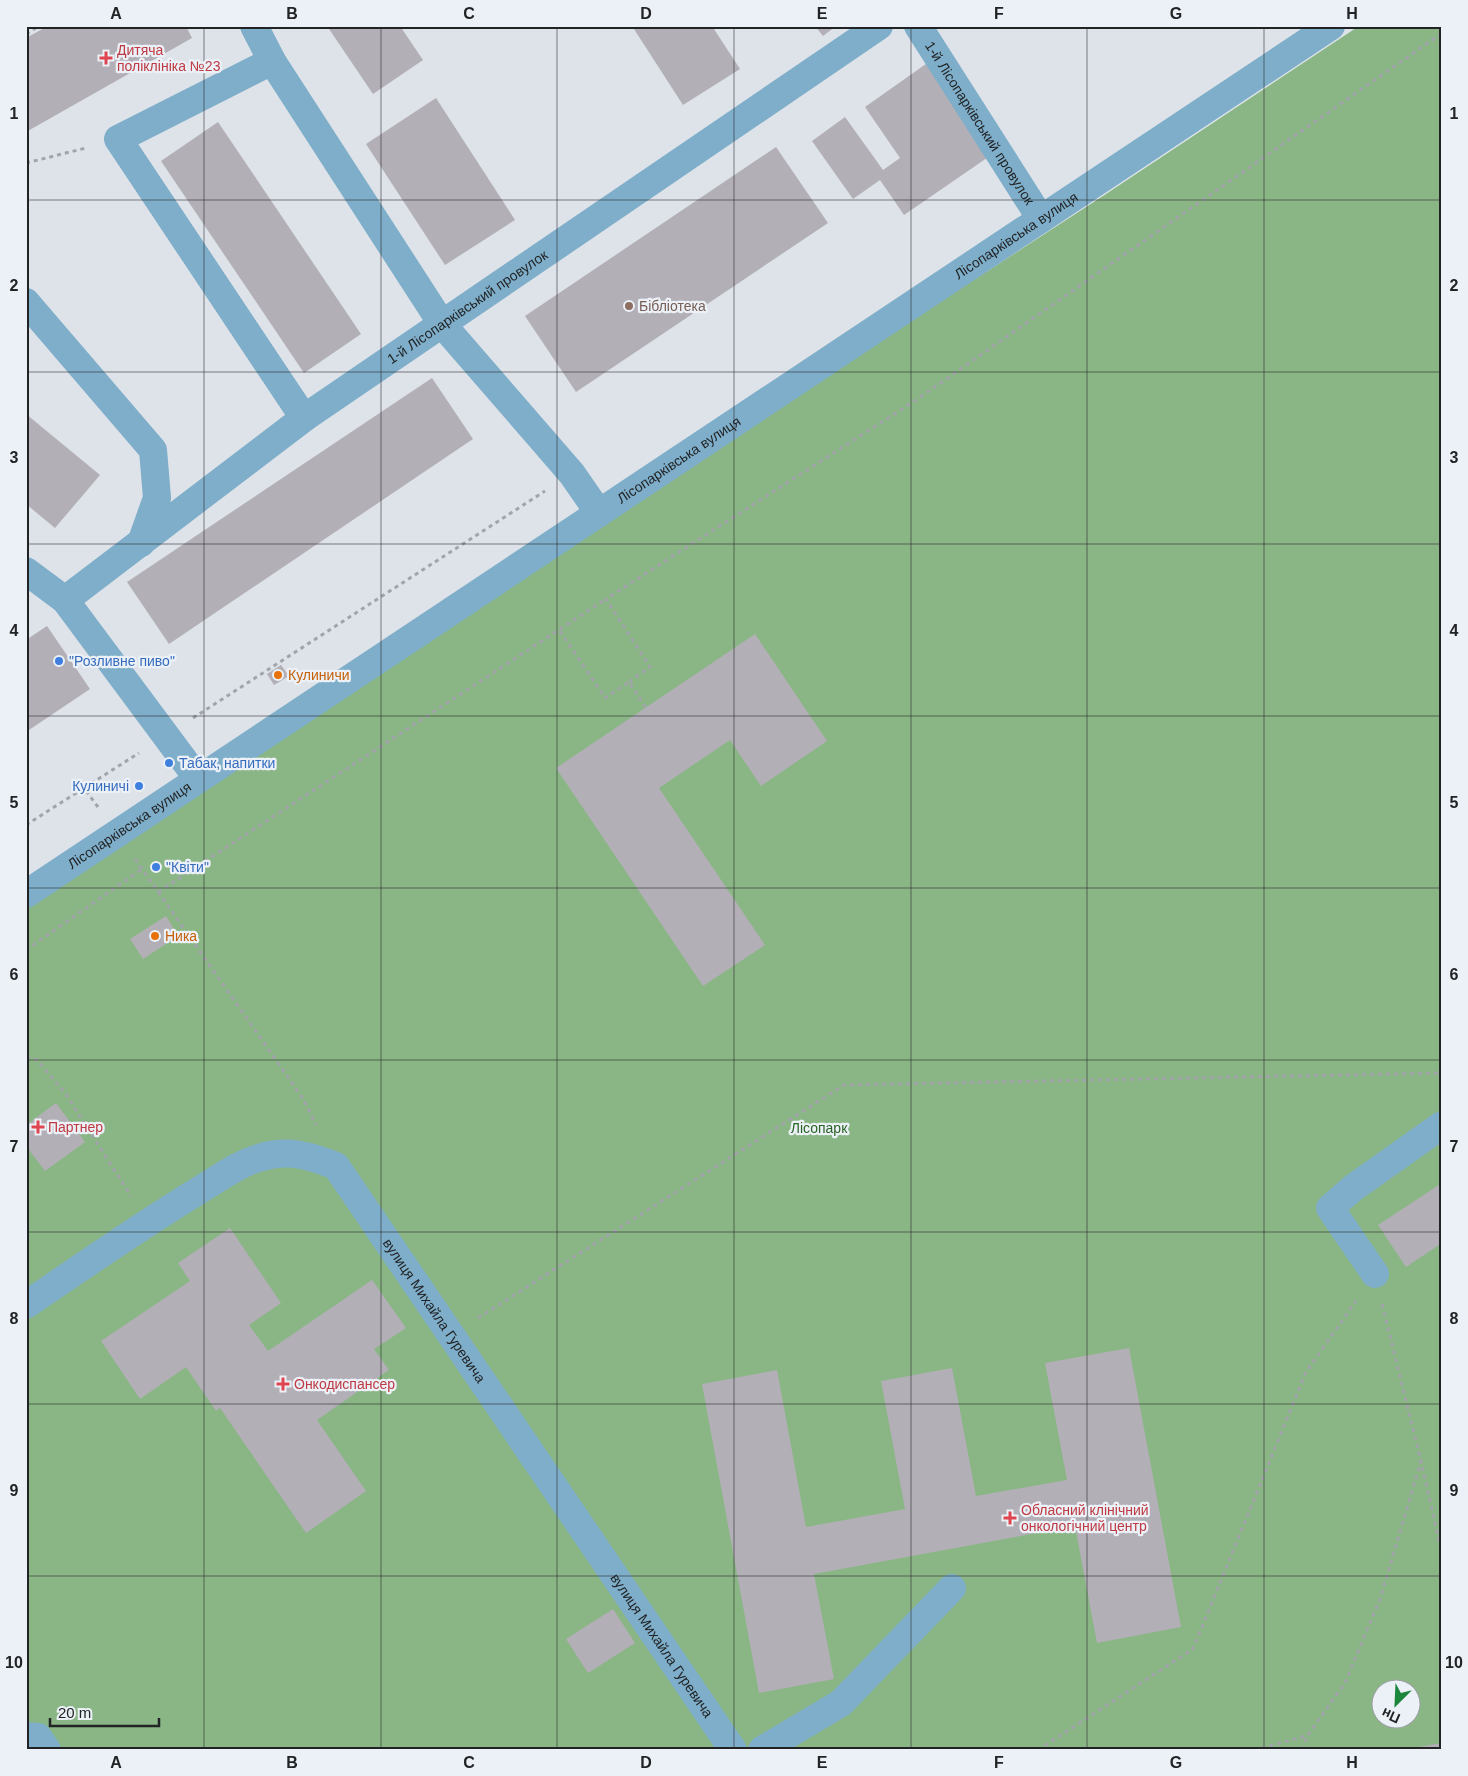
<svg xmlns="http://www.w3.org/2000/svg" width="1468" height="1776" font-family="Helvetica,sans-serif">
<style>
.forest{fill:#8ab685;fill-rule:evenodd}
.building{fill:#b2afb6}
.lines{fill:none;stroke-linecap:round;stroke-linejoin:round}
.path{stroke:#a1a5aa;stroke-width:3;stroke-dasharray:4 4;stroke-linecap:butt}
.minor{stroke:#7eaec9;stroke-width:28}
.grid{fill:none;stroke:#212325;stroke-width:1;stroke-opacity:0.55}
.health-dot{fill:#e0444e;stroke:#ebf1f7;stroke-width:2}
.education-dot{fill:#8d6e63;stroke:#ebf1f7;stroke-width:2}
.shop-dot{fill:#3f7fe0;stroke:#ebf1f7;stroke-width:2}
.food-dot{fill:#e8710a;stroke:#ebf1f7;stroke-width:2}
.labels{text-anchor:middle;stroke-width:4.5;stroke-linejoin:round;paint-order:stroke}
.health-label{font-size:14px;fill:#be3a42;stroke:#ebf1f7;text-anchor:start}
.street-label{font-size:14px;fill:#212325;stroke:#ebf1f7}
.education-label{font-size:14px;fill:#785e54;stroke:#ebf1f7;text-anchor:start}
.shop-label{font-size:14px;fill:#366cbe;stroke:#ebf1f7;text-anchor:start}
.food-label{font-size:14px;fill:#c56008;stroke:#ebf1f7;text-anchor:start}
.park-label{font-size:14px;fill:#296324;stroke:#ebf1f7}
.neatline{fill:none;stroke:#212325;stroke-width:2}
.grid-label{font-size:16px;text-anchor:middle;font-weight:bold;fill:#212325}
</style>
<rect width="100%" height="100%" fill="#dee3e9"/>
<path class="forest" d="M1359,26H1442V1750H26V908L900,328L1103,196ZM1380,1688H1410V1718H1380Z"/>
<g class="building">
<polygon points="48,26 186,26 192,38 26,132 26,38"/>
<polygon points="327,26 400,26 423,60 373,94"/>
<polygon points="632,26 712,26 740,69 683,105"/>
<polygon points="815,26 836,26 823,36"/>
<polygon points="933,59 997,151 904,215 880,180 853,199 812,141 845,117 883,170 900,158 865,107"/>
<polygon points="436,98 515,220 445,265 366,144"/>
<polygon points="218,122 361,334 304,373 161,161"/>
<polygon points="776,147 828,223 576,392 525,316"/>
<polygon points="432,378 473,439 169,644 127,582"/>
<polygon points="26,414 100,475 55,528 26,504"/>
<polygon points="47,626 90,689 26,732 26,640"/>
<polygon points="755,634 827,741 761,786 730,740 659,788 765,945 703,986 556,768"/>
<polygon points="281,665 289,676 274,685 267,674"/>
<polygon points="166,916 178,936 143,959 130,939"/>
<polygon points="56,1103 85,1142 45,1171 26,1146 26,1125"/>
<polygon points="1442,1183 1442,1243 1406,1267 1378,1225"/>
<polygon points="230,1228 281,1303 249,1325 268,1351 372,1280 406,1328 374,1349 389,1370 317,1420 366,1491 306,1533 220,1408 216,1411 186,1367 140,1399 101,1341 190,1281 178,1263"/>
<polygon points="1129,1348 1181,1627 1097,1643 1075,1526 814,1574 834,1679 759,1693 702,1384 777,1370 806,1527 905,1509 881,1381 952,1368 976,1496 1067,1480 1045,1363"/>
<polygon points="613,1609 635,1643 588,1673 566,1639"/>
<polygon points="1442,1743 1442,1750 1407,1750 1407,1749"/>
</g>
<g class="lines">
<g class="path">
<polyline points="26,34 39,26"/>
<polyline points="26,163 86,148"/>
<polyline points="560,631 605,698 629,682 646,708"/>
<polyline points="629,682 650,667 606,599 916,400 1442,33"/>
<polyline points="193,718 545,491"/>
<polyline points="98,807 84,788 139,753"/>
<polyline points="26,825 84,788"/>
<polyline points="135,859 304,1100 316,1125"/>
<polyline points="158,892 606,599"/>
<polyline points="26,950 142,869"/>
<polyline points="26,1057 37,1060 65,1093 131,1196"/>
<polyline points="1382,1304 1421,1461 1442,1554"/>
<polyline points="478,1318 844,1085 1442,1073"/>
<polyline points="1038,1750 1193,1649 1306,1372 1356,1301"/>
<polyline points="1254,1750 1306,1736"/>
<polyline points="1303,1750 1307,1736 1345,1683 1380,1599 1421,1461"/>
</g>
<g class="minor">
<polyline points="254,26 272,61 442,324 572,474 599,513"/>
<path id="s1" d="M918,26L1041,219"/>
<polyline points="272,61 118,139 304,418"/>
<polyline points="26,302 153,450 157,498 141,543"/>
<polyline points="26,571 65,600 198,779"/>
<path id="s2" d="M65,600L304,418L879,26"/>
<path id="s3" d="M26,894L1331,26"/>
<polyline points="1375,1274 1330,1208 1353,1188 1442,1125"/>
<path id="s4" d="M26,1305C83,1266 139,1227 198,1191C218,1179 239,1163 262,1157C288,1149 311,1156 336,1166L733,1750"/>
<polyline points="26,1736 38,1737 47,1750"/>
<polyline points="762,1750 841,1703 952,1588"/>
</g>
</g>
<path class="grid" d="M204,26V1750M381,26V1750M557,26V1750M734,26V1750M911,26V1750M1087,26V1750M1264,26V1750M26,200H1442M26,372H1442M26,544H1442M26,716H1442M26,888H1442M26,1060H1442M26,1232H1442M26,1404H1442M26,1576H1442"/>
<g class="health-dot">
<path d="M103.5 50.5h5v5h5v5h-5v5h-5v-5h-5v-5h5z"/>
<path d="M35.5 1119.5h5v5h5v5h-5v5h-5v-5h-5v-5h5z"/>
<path d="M280.5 1376.5h5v5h5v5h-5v5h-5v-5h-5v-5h5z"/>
<path d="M1007.5 1510.5h5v5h5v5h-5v5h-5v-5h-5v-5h5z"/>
</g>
<circle class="education-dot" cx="629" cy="306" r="5"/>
<g class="shop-dot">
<circle cx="59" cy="661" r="5"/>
<circle cx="169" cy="763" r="5"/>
<circle cx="139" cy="786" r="5"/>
<circle cx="156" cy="867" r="5"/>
</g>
<g class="food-dot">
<circle cx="278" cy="675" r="5"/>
<circle cx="155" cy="936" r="5"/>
</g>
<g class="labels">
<g class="health-label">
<text x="117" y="55">Дитяча<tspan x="117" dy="16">поліклініка №23</tspan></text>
<text x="48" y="1132">Партнер</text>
<text x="294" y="1389">Онкодиспансер</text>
<text x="1021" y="1515">Обласний клінічний<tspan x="1021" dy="16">онкологічний центр</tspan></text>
</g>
<g class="street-label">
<text dy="5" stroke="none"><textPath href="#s1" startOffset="115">1-й Лісопарківський провулок</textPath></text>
<text dy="5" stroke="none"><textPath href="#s3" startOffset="1189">Лісопарківська вулиця</textPath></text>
<text dy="5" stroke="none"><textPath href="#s2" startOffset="498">1-й Лісопарківський провулок</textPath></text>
<text dy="5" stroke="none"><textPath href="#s3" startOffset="784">Лісопарківська вулиця</textPath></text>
<text dy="5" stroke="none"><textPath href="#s3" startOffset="124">Лісопарківська вулиця</textPath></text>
<text dy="5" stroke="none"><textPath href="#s4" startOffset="530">вулиця Михайла Гуревича</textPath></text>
<text dy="5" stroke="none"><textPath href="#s4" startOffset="935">вулиця Михайла Гуревича</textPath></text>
</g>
<g class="education-label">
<text x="639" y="311">Бібліотека</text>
</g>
<g class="shop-label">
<text x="69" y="666">"Розливне пиво"</text>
<text x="179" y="768">Табак, напитки</text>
<text x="129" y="791" text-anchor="end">Кулиничі</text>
<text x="166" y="872">"Квіти"</text>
</g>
<g class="food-label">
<text x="288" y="680">Кулиничи</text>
<text x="165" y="941">Ника</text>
</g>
<g class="park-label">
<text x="819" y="1133">Лісопарк</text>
</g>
</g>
<rect width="1468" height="1776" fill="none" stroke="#ebf1f7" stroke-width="55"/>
<g transform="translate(1396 1704) rotate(204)"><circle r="24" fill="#ebf1f7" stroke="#9a9fa3"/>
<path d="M0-4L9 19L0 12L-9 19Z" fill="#1b863c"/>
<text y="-8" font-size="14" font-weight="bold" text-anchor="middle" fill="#212325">Пн</text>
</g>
<path d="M50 1718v8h109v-8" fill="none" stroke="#212325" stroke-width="2.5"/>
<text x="58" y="1718" font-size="15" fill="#212325" stroke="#ebf1f7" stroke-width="4" paint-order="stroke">20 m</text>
<rect x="28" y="28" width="1412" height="1720" class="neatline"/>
<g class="grid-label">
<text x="116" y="19">A</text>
<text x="292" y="19">B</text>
<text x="469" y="19">C</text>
<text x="646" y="19">D</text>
<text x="822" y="19">E</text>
<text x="999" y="19">F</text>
<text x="1176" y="19">G</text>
<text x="1352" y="19">H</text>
<text x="14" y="119">1</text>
<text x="1454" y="119">1</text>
<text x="14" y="291">2</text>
<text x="1454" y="291">2</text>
<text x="14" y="463">3</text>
<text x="1454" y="463">3</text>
<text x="14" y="636">4</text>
<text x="1454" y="636">4</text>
<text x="14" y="808">5</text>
<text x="1454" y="808">5</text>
<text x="14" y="980">6</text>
<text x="1454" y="980">6</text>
<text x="14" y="1152">7</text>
<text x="1454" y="1152">7</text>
<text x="14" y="1324">8</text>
<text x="1454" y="1324">8</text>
<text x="14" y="1496">9</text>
<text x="1454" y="1496">9</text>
<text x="14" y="1668">10</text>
<text x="1454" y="1668">10</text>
<text x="116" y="1768">A</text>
<text x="292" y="1768">B</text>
<text x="469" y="1768">C</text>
<text x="646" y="1768">D</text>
<text x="822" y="1768">E</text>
<text x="999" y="1768">F</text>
<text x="1176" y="1768">G</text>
<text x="1352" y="1768">H</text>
</g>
</svg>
